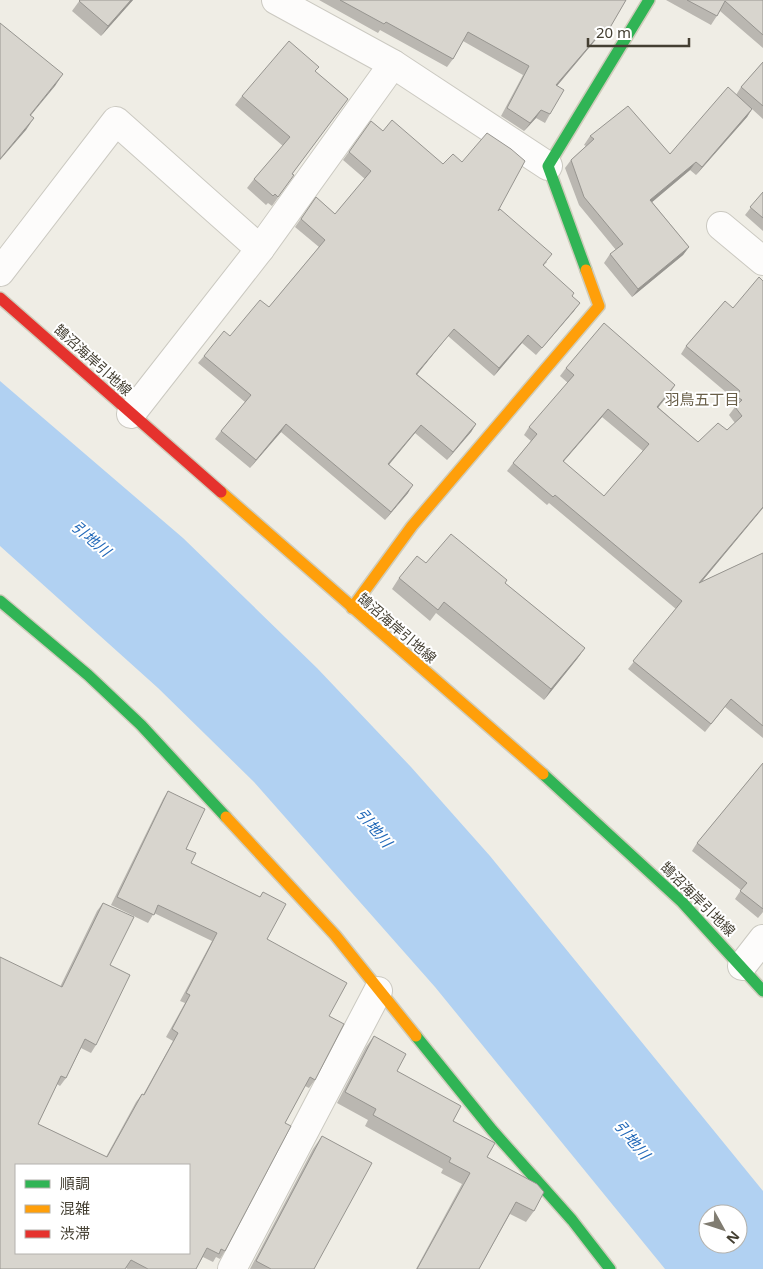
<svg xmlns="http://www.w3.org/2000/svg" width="763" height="1269" font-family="'Noto Sans','Noto Sans JP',sans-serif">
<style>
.water{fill:#b1d1f2;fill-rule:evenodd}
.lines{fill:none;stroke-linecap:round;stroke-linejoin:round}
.street-casing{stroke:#cbc9c1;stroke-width:30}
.fast-casing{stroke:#cfccbb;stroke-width:14}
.slow-casing{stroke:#cfccbb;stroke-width:14}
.jam-casing{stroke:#cfccbb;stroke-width:14}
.street{stroke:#fdfcfb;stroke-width:28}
.fast{stroke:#30b455;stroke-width:11}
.slow{stroke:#ff9f0a;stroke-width:11}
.jam{stroke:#e5322d;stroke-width:11}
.wall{fill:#bab7b1;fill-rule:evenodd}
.shaded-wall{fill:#979590}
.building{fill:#d8d5ce;stroke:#979590;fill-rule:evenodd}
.labels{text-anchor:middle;stroke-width:4;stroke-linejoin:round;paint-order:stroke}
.street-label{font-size:14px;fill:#443f32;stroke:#fff}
.neighbourhood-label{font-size:15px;fill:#685e48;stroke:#fff}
.water-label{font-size:15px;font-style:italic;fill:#2269b9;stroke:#fff}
</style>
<rect width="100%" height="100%" fill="#efede5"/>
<path class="water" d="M0,381L183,538L317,668L411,767L490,856L763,1191V1269H665L435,987L254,782L158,688L0,546ZM708,1214H738V1244H708Z"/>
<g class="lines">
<defs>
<g id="street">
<polyline points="276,0 393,64 548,166"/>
<polyline points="721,226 763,261"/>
<polyline points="0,272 116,121 260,249"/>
<polyline points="131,414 260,249 393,64"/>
<polyline points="742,966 763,939"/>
<polyline points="232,1269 378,991"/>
</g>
<g id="fast">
<polyline points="586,270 548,166 649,0"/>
<polyline points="0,601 88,675 141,725 226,817"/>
<polyline points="543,774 682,902 763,991"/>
<polyline points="416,1036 492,1130 572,1220 610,1269"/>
</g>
<g id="slow">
<polyline points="221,492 543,774"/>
<polyline points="352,608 412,526 599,306 586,270"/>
<polyline points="226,817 335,935 416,1036"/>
</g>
<polyline id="jam" points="0,298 221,492"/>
</defs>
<use href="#street" class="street-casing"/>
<use href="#fast" class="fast-casing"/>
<use href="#slow" class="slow-casing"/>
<use href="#jam" class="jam-casing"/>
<use href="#street" class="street"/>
<use href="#fast" class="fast"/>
<use href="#slow" class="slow"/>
<use href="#jam" class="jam"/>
</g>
<g class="wall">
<polygon points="80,0 133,0 101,36 72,11"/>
<polygon points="319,0 626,0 608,31 602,40 598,37 557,86 550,114 545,123 536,118 524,131 501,116 523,75 463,41 453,59 447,67 380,30 378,33"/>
<polygon points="666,0 763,0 763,48 720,11 711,25"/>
<polygon points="763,62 763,119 752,109 747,117 696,175 690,170 652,202 689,247 683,255 632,297 604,263 610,254 616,250 579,205 565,168 571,160 586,146 584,145 590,136 670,154 736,95 741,87"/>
<polygon points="316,72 348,99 292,174 294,175 272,206 268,203 266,205 247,188 254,179 283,146 235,105 242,96"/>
<polygon points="371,121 383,131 498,211 547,262 543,266 572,296 574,311 536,355 522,343 494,376 448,336 417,374 476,424 471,432 447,460 415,433 389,464 408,493 385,520 281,432 250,468 215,439 221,431 245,402 198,363 204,356 269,307 319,247 295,227 316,197 335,214 365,179 343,160"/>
<polygon points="763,192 763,231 745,215"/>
<path d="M725,301L763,508L701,582L763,553V738L725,707L705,732L628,669L676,609L549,503L547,505L507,471L513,463L531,441L524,435L529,427L568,383L560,376L566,368L675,385L658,407L698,442L727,430L735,423L729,415L735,407L731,404L734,399L681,354L686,346ZM602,417L643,451L604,496L563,462Z"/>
<polygon points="426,563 505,583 585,648 577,659 544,700 436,613 430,621 392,589 399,578"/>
<polygon points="763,763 763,912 758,918 735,899 741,890 692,851 697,843"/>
<polygon points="168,791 191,863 260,897 263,892 267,939 329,1016 315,1080 309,1088 305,1086 285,1123 225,1251 220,1259 216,1257 213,1262 203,1257 196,1269 127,1269 126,1268 0,1269 60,987 97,911 103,903 110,965 96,1045 91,1053 81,1048 66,1078 60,1086 57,1084 38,1124 106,1157 136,1102 142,1094 143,1095 173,1041 166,1037 185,1003 180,1001 212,941 154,913 148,923 111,905 163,799"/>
<polygon points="374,1036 397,1071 453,1121 487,1157 534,1211 526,1222 510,1214 479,1269 416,1269 462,1184 441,1173 443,1169 365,1126 368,1120 337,1103 366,1047"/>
<polygon points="322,1136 314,1269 250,1269 313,1149"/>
</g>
<g class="shaded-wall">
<polygon points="131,0 133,0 101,36 108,26"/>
<polygon points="604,29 598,37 550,94 556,85"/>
<polygon points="63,74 55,86 22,126 30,115"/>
<polygon points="752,109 747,117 696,175 702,167"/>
<polygon points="541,110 536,118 524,131 530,123"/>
<polygon points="34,118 26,130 0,160 0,159"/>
<polygon points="696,162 690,170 645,208 650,200"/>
<polygon points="689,247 683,255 632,297 638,289"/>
<polygon points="580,303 574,311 536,355 542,348"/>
<polygon points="454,329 448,336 411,382 416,374"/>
<polygon points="528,335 522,343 494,376 499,368"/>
<polygon points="675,385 670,393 652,415 657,407"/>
<polygon points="608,409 602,417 557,469 563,461"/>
<polygon points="286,424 281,432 250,468 256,460"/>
<polygon points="476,424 471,432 447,460 453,452"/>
<polygon points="421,425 415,433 383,472 388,464"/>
<polygon points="413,485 408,493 385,520 391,512"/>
<polygon points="763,507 763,508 694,591 699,583"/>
<polygon points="585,648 577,659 544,700 551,689"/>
</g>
<g class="building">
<polygon points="80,0 131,0 108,26 79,1"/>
<polygon points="340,0 626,0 608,31 604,29 556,85 564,90 550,114 541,110 530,123 507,108 529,66 468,32 453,59 386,22 384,24"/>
<polygon points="687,0 763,0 763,35 725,1 717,16"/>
<polygon points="0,23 63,74 30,115 34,118 0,159"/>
<polygon points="289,41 319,67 315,71 348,99 292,174 294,175 278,197 275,194 273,196 254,179 290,137 242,96"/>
<polygon points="763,62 763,106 741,87"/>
<polygon points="728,87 752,109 702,167 696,162 650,200 689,247 638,289 610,254 623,244 584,197 571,160 594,139 590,136 628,106 670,154"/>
<polygon points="392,120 443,164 453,154 462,162 487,133 511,149 525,161 498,211 500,209 552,254 543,265 574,293 572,296 580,303 542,348 528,335 499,368 454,329 416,374 476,424 453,452 421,425 388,464 413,485 391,512 286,424 256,460 221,431 251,395 204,356 224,331 230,336 260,300 269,307 325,240 301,219 316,197 335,214 371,171 349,152 371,121 383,131"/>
<polygon points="763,192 763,218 750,207"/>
<path d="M759,277L763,281V507L699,583L763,553V726L731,699L711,724L633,661L682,601L555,495L553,497L513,463L537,434L529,427L574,375L566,368L604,323L675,385L657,407L698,442L718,423L727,430L742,416L735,407L742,400L736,396L740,391L686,346L725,301L733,308ZM608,409L649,444L604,496L563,461Z"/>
<polygon points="451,534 507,580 505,583 585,648 551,689 444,602 438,610 399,578 417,556 426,563"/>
<polygon points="763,763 763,909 740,891 747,883 697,843"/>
<path d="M168,791L205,809L186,849L196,853L191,863L260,897L263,892L286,904L267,939L347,983L329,1016L344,1024L315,1080L310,1077L285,1123L291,1126L225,1251L221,1249L219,1254L207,1248L196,1269H148L131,1260L125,1269H0V957L62,987L103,903L134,917L110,965L130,975L96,1045L85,1039L66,1078L61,1076L38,1124L107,1157L142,1094L144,1095L178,1033L172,1029L190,995L186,993L217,933L158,905L154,915L117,897ZM16,1165H189V1253H16Z"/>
<polygon points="374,1036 406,1054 397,1071 461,1106 453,1121 495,1143 487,1157 537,1184 544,1192 534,1211 516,1202 479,1269 417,1269 470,1173 449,1162 451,1158 373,1115 376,1109 345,1092"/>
<polygon points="322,1136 372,1163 314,1269 271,1269 256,1261"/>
</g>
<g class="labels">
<g class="street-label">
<text transform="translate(93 360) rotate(42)" y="5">鵠沼海岸引地線</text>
<text transform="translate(397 628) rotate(41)" y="5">鵠沼海岸引地線</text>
<text transform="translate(698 899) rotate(45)" y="5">鵠沼海岸引地線</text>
</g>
<g class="neighbourhood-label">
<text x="702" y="405">羽鳥五丁目</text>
</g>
<g class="water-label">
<text transform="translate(91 539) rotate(40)" y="5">引地川</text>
<text transform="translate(374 828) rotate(50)" y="5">引地川</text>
<text transform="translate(632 1140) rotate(50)" y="5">引地川</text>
</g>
</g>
<rect x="15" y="1164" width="175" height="90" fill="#ffffff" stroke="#b4b2ad"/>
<rect x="25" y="1180" width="25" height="8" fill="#30b455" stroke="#b4b2ad"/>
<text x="60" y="1189" font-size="15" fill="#443f32">順調</text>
<rect x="25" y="1205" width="25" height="8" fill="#ff9f0a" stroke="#b4b2ad"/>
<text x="60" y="1214" font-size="15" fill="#443f32">混雑</text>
<rect x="25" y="1230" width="25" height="8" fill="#e5322d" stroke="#b4b2ad"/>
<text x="60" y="1239" font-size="15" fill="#443f32">渋滞</text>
<g transform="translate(723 1229) rotate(130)"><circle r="24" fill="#ffffff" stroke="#b4b2ad"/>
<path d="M0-4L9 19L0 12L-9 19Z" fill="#807c71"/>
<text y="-8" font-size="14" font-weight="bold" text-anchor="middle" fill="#443f32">N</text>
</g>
<path d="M588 38v8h101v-8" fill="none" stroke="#443f32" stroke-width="2.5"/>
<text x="596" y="38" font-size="15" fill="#443f32" stroke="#ffffff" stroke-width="4" paint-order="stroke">20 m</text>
</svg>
